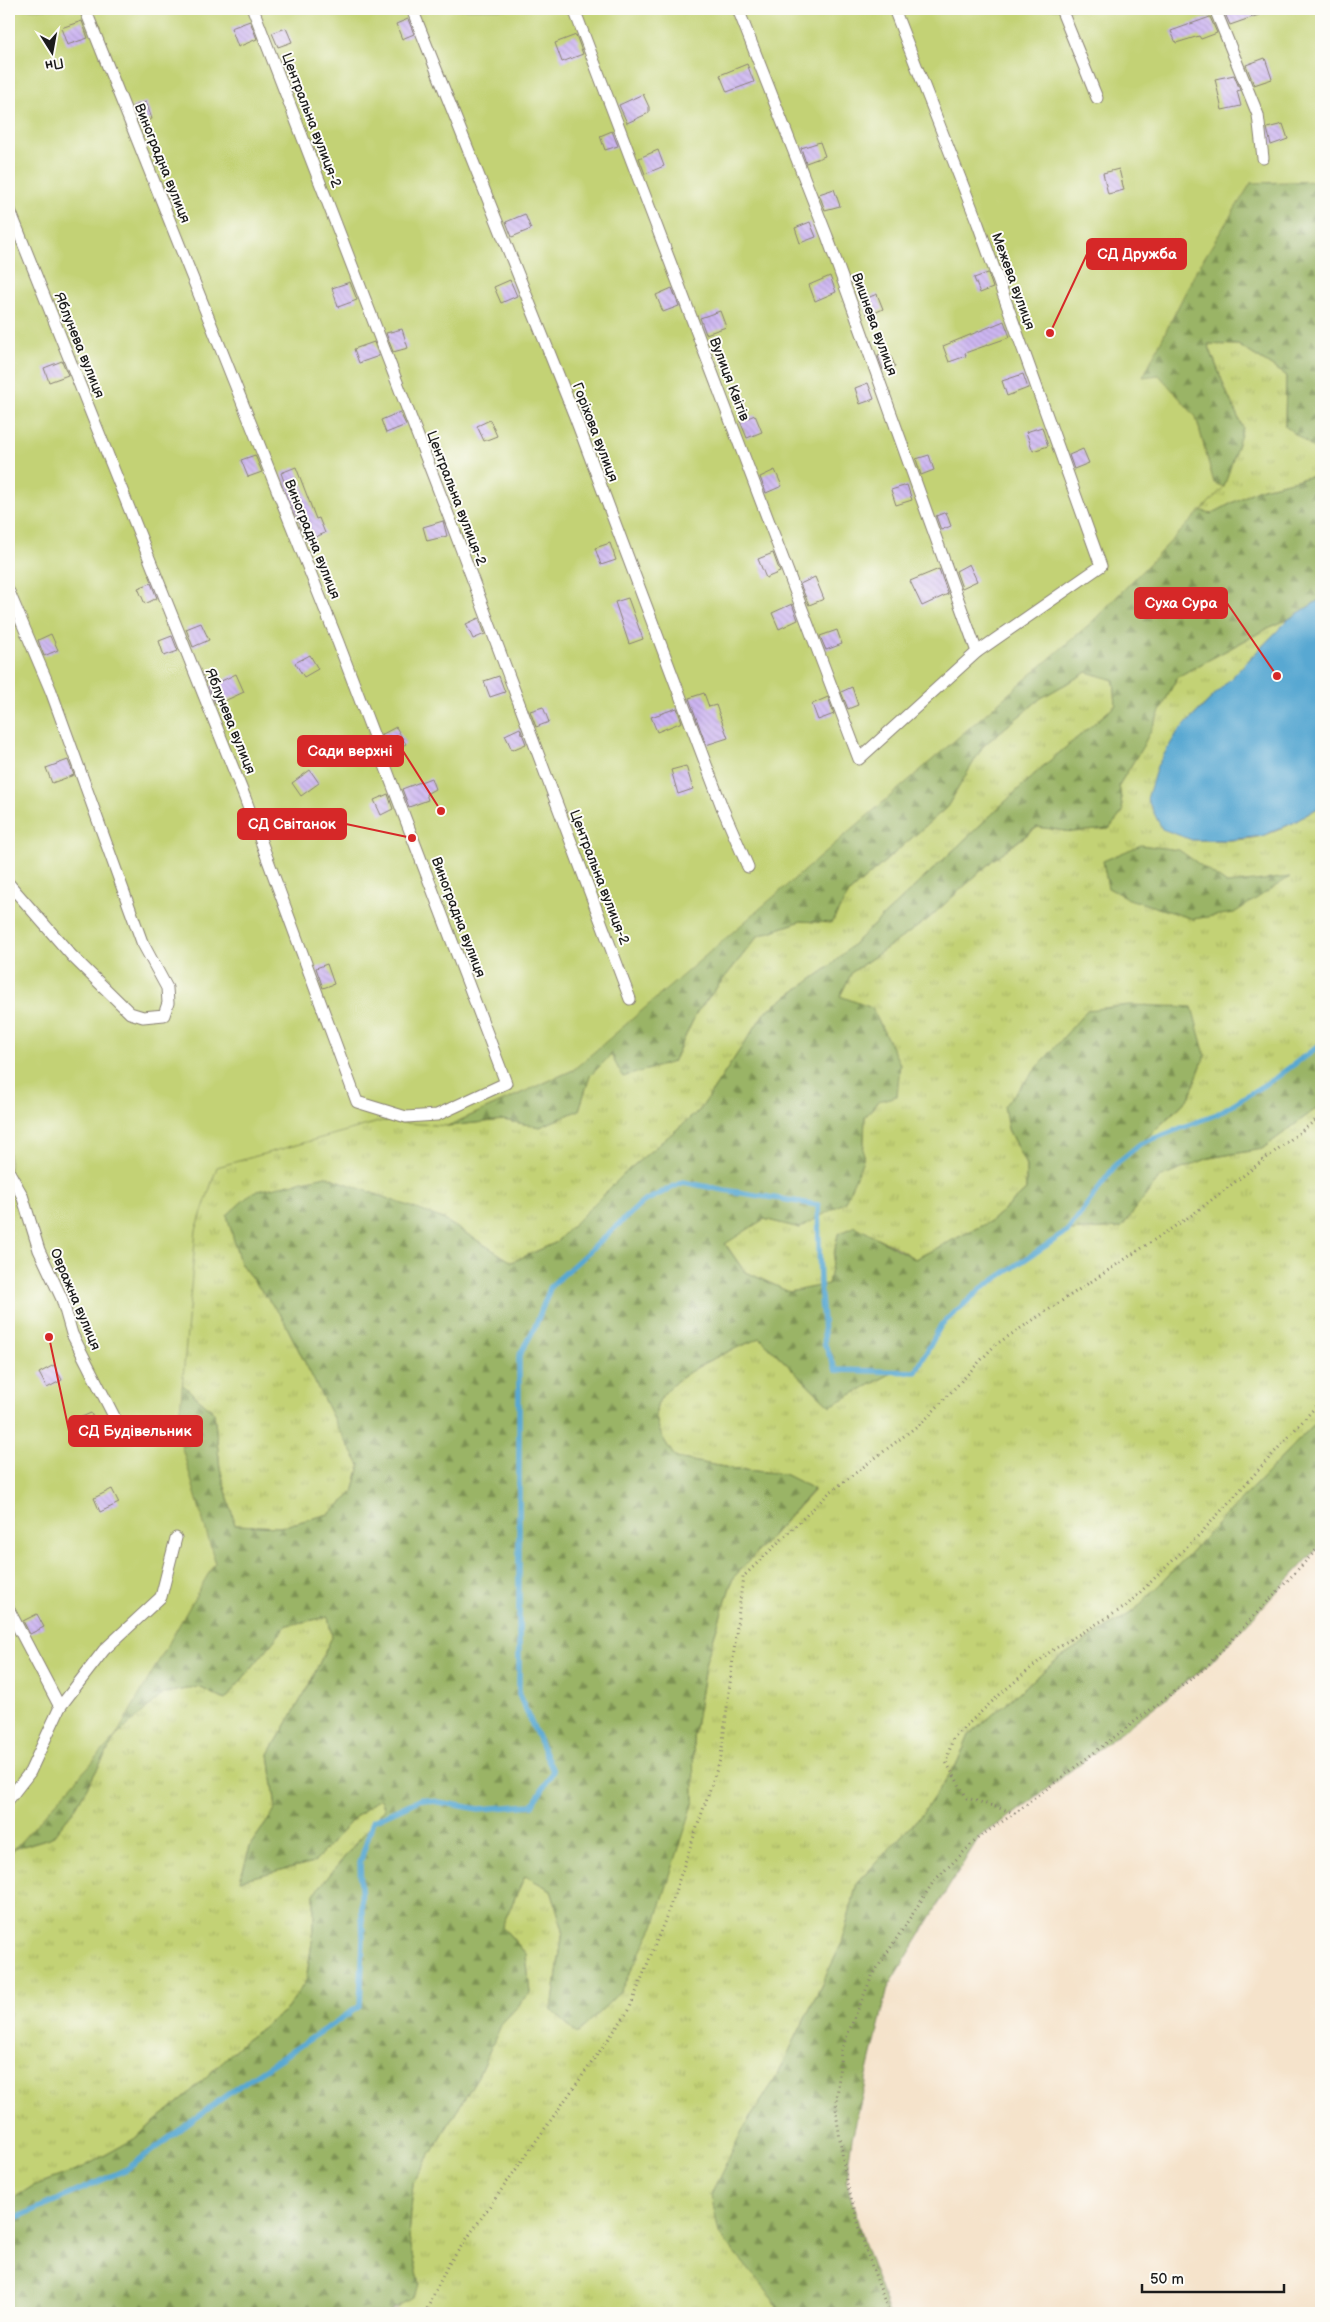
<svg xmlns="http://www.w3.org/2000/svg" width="1330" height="2322" font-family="'Balsamiq Sans',sans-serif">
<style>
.grass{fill:url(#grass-tufts);stroke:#707748}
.forest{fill:url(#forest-firs);stroke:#5b6841}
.garden{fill:#c3d274;stroke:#707748}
.water{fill:#58a8d2;stroke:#3a6277}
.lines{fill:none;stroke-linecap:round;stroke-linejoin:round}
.stream{stroke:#58a8d2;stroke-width:5.5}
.building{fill:url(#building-back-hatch)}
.lane-casing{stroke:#888074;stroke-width:13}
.path{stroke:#888074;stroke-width:3;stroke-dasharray:1 4;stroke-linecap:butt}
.lane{stroke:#fff;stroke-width:11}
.labels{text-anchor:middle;stroke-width:4;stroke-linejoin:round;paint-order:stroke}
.street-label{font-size:14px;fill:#1c1c1c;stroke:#fdfcf7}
.leader{fill:none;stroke:#d62828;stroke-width:2}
.callout-dot{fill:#d62828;stroke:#fdfcf7;stroke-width:2}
.callout{fill:#d62828;stroke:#d62828;stroke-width:2}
.callout-label{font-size:15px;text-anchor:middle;font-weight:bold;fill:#fff}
</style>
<defs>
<pattern id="grass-tufts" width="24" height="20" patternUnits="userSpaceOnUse" patternTransform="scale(1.25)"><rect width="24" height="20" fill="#c3d274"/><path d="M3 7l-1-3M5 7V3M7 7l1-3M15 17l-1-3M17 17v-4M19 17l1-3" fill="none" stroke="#a7b464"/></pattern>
<pattern id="forest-firs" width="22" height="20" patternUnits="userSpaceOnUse" patternTransform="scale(1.25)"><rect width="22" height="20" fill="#9ab466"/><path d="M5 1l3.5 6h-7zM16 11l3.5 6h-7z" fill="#7d9253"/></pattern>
<pattern id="building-back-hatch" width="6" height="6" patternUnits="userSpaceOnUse" patternTransform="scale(1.25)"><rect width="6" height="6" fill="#cdb6f1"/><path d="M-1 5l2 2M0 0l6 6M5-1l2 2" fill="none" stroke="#af9cce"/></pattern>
</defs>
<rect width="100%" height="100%" fill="#fdfcf7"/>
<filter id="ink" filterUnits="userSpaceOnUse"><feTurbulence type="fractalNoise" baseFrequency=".02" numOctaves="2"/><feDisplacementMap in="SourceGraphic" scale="10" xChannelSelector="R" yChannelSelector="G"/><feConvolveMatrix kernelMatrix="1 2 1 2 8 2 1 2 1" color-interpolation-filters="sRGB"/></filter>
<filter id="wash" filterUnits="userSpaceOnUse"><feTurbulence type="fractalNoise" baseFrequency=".0096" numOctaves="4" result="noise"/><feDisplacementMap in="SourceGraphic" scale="20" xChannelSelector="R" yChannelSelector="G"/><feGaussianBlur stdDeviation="1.12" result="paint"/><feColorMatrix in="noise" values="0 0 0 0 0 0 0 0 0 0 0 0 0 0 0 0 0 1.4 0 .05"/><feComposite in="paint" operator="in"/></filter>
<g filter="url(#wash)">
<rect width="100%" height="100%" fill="#f5e3cb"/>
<g class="grass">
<polygon points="1208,344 1238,345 1286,375 1285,426 1321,454 1321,474 1259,489 1211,514 1172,500 1243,428 1226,391"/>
<path d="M1289,619L1177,733L1192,840C1215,840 1240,842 1262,836C1283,830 1303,817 1321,806V1044L1277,1077L1217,1114L1140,1144L1189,1098L1205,1055L1008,1129L1026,1165V1190L991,1221L915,1259L896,1247L855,1227L838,1234L828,1285L789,1292L744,1271L725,1243L764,1219L800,1228L863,1160L865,1117L878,1101L840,996L852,972L927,920L994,859L1038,827L1073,832L1123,812L1119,785L1143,745L1177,677L1268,628Z"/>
<polygon points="1087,672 1114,680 1116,705 1039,770 829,967 765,1012 700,1110 627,1171 555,1243 512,1262 441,1218 240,1263 282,1317 339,1430 360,1465 353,1493 329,1514 280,1527 235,1525 220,1468 214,1412 169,1373 28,925 447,1126 503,1120 540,1127 579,1110 590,1076 611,1055 673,1062 697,1012 758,936 801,921 831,923 850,892 947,807 983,746 1041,698"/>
<path d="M1321,1105V1417L1134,1611L1059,1658L969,1735L958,1762L923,1813L857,1883L842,1943L776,2078L742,2131L774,2300L780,2313H386L395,2310L420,2284L409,2238L413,2183L478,2076L502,2023L530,1993L526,1954L502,1926L525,1875L551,1890L563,1930L552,2010L694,1801L693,1739L706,1661L733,1578L814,1490L784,1474L735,1469L676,1458C666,1444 656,1430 656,1412C658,1378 734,1349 760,1338L830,1406L894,1372H915L941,1325L982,1288L1068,1231L1121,1228L1159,1178L1209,1158L1262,1149Z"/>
<polygon points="328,1617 332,1637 307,1689 269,1754 276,1809 251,1844 240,1880 314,1862 357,1815 380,1797 385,1808 314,1894 314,1929 306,1981 287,2009 241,2044 188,2094 134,2139 82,2168 33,2186 9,2201 9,1855 14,1849 52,1837 74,1810 116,1736 164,1693 199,1687 225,1700 287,1625"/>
</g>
<g class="forest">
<polygon points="1321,150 1321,454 1285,426 1286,375 1238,345 1208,344 1226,391 1243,428 1224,487 1214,483 1196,417 1097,385 1132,163"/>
<path d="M1321,474V599L1289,619L1268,628L1177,677L1143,746L1119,785L1123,812L1109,829L1073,832L1037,827L994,859L927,920L852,972L840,996L872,1008L900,1064L897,1096L878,1101L865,1117L863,1160L845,1202L800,1228L764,1219L725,1244L744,1271L789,1292L828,1284L838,1234L855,1226L915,1259L991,1221L1026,1190V1165L1008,1129L1004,1106L1087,1010L1129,1005L1192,1007L1205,1055L1189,1098L1141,1143L1217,1114L1277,1077L1321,1044V1105L1262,1149L1209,1158L1159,1178L1121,1228L1068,1231L982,1288L941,1325L916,1372H894L830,1406L760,1338C734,1349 658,1378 656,1412C656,1430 666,1444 676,1458L735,1469L784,1474L814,1489L733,1578L706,1661L693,1739L694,1801L654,1926L620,1992L577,2034L552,2010L563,1930L551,1890L525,1876L502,1926L526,1954L530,1993L502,2023L478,2076L413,2183L409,2238L420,2284L412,2298L386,2313H9V2201L33,2186L82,2168L134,2139L188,2094L241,2044L287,2009L306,1981L314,1929V1894L385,1808L380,1798L357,1815L314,1862L240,1880L251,1844L276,1809L269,1754L307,1689L332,1637L328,1617L287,1625L225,1700L199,1687L164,1693L116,1736L74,1810L52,1837L14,1849L9,1855V1763L169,1373L214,1412L220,1468L235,1525L280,1527L329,1514L353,1493L360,1465L339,1430L282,1317L240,1263L227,1215L253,1192L326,1176L441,1218L512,1262L555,1243L627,1171L700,1110L765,1012L829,967L1039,770L1116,705L1114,680L1087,672L1041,698L983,746L947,807L850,892L831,923L801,921L758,936L697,1012L673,1062L623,1077L611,1055L590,1076L579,1110L540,1127L503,1120L447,1126L573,1070L1172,500L1211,514L1259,489Z"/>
<polygon points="1141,845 1179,850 1227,884 1290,877 1234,913 1193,919 1129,899 1108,888 1103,861"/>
<polygon points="1321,1417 1321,1545 1205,1668 1015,1813 979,1837 888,1988 852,2138 846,2180 865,2247 889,2313 780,2313 774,2300 719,2234 711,2194 742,2131 776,2078 842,1943 857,1883 923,1813 958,1762 969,1735 1059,1658 1134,1611"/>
</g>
<polygon class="garden" points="9,9 1321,9 1321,181 1251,183 1196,271 1143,377 1159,375 1196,417 1214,483 1224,487 1093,621 573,1070 447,1126 382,1121 217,1167 196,1230 178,1434 215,1562 116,1736 14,1849 9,1850"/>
<polygon class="water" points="1321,599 1321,806 1293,823 1262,836 1229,840 1192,840 1162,829 1147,799 1157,766 1177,733 1289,619"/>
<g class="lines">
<polyline class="stream" points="9,2221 127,2169 239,2086 360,2006 363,1939 360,1863 373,1821 421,1799 479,1809 533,1805 553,1771 519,1695 519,1356 534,1329 551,1286 643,1202 683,1182 724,1190 818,1205 820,1284 825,1345 836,1370 916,1372 941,1325 982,1288 1068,1231 1117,1163 1140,1144 1217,1114 1277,1077 1321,1044"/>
</g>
<g id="blocks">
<g class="building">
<polygon points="1223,9 1270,9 1270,11 1230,25"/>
<polygon points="1210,17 1217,33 1201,39 1199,36 1176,43 1171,31"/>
<polygon points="408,19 414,34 402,39 396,24"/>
<polygon points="82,21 88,38 67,45 61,28"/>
<polygon points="250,21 257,39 238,47 231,28"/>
<polygon points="286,28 292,42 278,47 272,33"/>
<polygon points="576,35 583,54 562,62 555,43"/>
<polygon points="1265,58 1272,79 1254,85 1246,65"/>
<polygon points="747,64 754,82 727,92 720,75"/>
<polygon points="1234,75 1240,90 1237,91 1241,106 1222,110 1215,79"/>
<polygon points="643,94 649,107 649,113 627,123 619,105"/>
<polygon points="146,102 152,119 139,124 132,107"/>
<polygon points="1283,124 1288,139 1271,145 1267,128"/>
<polygon points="612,131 618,146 605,150 600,136"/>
<polygon points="820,142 825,156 806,163 801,148"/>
<polygon points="658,150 664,166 645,174 639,158"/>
<polygon points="1119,169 1124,190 1108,194 1103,173"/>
<polygon points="834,189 840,206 825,210 819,194"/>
<polygon points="525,214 531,229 512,237 506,222"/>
<polygon points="810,222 816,237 800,243 795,228"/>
<polygon points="988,273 993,288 980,293 974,278"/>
<polygon points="830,276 836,292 815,301 809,285"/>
<polygon points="510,280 517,296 501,303 494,287"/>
<polygon points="350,282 357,300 338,307 332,288"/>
<polygon points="672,288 679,306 663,312 656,295"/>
<polygon points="877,294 883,309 868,316 862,300"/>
<polygon points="720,311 726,327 706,334 700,318"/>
<polygon points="1004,321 1010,337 965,353 966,356 949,362 943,346"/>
<polygon points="402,329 408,348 393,352 386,333"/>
<polygon points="374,342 379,356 359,363 354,349"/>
<polygon points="889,352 895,366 883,370 878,356"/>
<polygon points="62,361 68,375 49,382 44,368"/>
<polygon points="1023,374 1028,388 1007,396 1002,381"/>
<polygon points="868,383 874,399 860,404 855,388"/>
<polygon points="400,412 406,425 386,433 381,420"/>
<polygon points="755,415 762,432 747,438 740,421"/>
<polygon points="490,420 497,436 484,441 477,426"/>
<polygon points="1042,427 1048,446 1033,451 1026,432"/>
<polygon points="1083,449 1089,463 1074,469 1069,455"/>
<polygon points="255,455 262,472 248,477 241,460"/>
<polygon points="929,455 934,470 921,475 916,459"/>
<polygon points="296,467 316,519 319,518 325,533 306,541 281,473"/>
<polygon points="775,470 782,486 766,493 760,477"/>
<polygon points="907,485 912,500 896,505 891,490"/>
<polygon points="946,512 951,526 941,530 936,516"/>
<polygon points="443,521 447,536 427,541 423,527"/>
<polygon points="610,543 616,560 601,565 595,548"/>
<polygon points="773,553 780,572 766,578 758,559"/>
<polygon points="969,564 977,581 962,588 956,571"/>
<polygon points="939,569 948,594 922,606 910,581"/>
<polygon points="815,577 824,599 809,605 800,584"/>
<polygon points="151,583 157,598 145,604 138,588"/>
<polygon points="628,598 643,639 629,644 615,602"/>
<polygon points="792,604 798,620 779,629 772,613"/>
<polygon points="479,618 485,634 473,639 466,624"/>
<polygon points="201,623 209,640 193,647 186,629"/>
<polygon points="837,630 842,644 826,650 820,636"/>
<polygon points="51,634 58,650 44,656 38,640"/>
<polygon points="172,636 178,651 164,656 159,641"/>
<polygon points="310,655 318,669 304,677 295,663"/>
<polygon points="236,674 244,692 220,703 215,703 209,687"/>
<polygon points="499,676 505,692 490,697 484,681"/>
<polygon points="852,687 858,705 848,709 841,692"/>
<polygon points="704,693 709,707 716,705 728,738 706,745 689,698"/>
<polygon points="828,697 834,714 818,720 812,704"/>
<polygon points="543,707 549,722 536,727 530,711"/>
<polygon points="677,708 682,722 657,732 651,717"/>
<polygon points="396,727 406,744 390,752 381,735"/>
<polygon points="520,728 526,744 512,750 505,735"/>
<polygon points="68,760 74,775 52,783 46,768"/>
<polygon points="686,766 693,789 678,794 671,770"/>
<polygon points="310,770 319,783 301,796 292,783"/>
<polygon points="431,778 435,789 426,794 428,800 409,807 402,789"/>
<polygon points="388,794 393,809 381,815 374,800"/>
<polygon points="327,964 334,984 323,988 316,968"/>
<polygon points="54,1365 62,1380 47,1388 39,1373"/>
<polygon points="91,1413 97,1428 81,1435 75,1420"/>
<polygon points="112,1489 119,1503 100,1512 94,1498"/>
<polygon points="37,1614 44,1627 30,1634 23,1621"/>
</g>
</g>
</g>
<g filter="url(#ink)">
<use href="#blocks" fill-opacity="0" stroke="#888074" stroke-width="1"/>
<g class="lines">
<defs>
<g id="lane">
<polyline points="253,9 456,535 630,999"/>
<polyline points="412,9 575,417 722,807 748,867"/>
<polyline points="574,9 859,759 977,652 1101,566 978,224 894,9"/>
<polyline points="738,9 827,236 977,652"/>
<polyline points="1061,9 1097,98"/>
<polyline points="1215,9 1258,115 1263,158"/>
<polyline points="9,208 245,798 357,1102 406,1117 437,1115 506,1083 338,642 85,9"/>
<polyline points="9,592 51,691 142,942 167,988 168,1003 164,1015 143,1017 130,1013 72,956 9,884"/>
<polyline points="9,1172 22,1195 39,1250 62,1299 72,1334 123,1434"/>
<polyline points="9,1610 60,1707"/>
<polyline points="9,1799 30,1772 60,1707 104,1650 161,1597 176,1538"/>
</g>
</defs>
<use href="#lane" class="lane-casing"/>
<g class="path">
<polyline points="1015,1813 967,1798 946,1762 953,1738 997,1697 1051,1651 1125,1607 1201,1533 1321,1401"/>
<polyline points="425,2313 448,2265 629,2010 667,1915 721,1757 743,1577 829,1493 925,1420 995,1345 1192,1215 1321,1116"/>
<polyline points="889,2313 865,2247 846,2180 836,2112 841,2050 872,1976 934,1881 979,1837 1015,1813 1205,1668 1321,1545"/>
</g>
<use href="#lane" class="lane"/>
</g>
</g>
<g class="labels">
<g class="street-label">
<text transform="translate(312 120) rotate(69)" y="5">Центральна вулиця-2</text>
<text transform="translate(163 163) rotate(68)" y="5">Виноградна вулиця</text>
<text transform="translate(1014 281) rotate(70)" y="5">Межева вулиця</text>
<text transform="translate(875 324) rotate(70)" y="5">Вишнева вулиця</text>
<text transform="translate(80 345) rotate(68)" y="5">Яблунева вулиця</text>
<text transform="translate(730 379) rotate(69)" y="5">Вулиця Квітів</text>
<text transform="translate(596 432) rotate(69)" y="5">Горіхова вулиця</text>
<text transform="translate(457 498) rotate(69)" y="5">Центральна вулиця-2</text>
<text transform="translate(313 539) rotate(68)" y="5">Виноградна вулиця</text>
<text transform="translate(231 721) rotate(68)" y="5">Яблунева вулиця</text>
<text transform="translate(600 877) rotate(69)" y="5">Центральна вулиця-2</text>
<text transform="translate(459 917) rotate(69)" y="5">Виноградна вулиця</text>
<text transform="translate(76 1299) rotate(67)" y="5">Овражна вулиця</text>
</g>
</g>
<path class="leader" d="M1050 333L1087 254M1277 676L1227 603M441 811L403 751M412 838L346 824M49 1337L69 1431"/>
<g class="callout-dot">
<circle cx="1050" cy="333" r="5"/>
<circle cx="1277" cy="676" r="5"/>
<circle cx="441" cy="811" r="5"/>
<circle cx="412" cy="838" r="5"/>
<circle cx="49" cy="1337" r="5"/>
</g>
<g class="callout">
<rect x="1087" y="239" width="99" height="30" rx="5"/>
<rect x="1135" y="588" width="92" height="30" rx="5"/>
<rect x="298" y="736" width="105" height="30" rx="5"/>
<rect x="238" y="809" width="108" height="30" rx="5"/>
<rect x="69" y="1416" width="133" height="30" rx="5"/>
</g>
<g class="callout-label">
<text x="1137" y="259">СД Дружба</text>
<text x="1181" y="608">Суха Сура</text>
<text x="350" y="756">Сади верхні</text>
<text x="292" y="829">СД Світанок</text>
<text x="135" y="1436">СД Будівельник</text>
</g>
<rect width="1330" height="2322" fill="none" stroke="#fdfcf7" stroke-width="30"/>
<g transform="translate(52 52) rotate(169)" stroke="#fdfcf7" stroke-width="4" paint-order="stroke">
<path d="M0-4L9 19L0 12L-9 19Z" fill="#1c1c1c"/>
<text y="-8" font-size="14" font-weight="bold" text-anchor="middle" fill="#1c1c1c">Пн</text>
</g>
<path d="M1142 2284v8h142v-8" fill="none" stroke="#1c1c1c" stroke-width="2.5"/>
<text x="1150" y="2284" font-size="15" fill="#1c1c1c" stroke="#fdfcf7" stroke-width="4" paint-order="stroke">50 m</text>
</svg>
